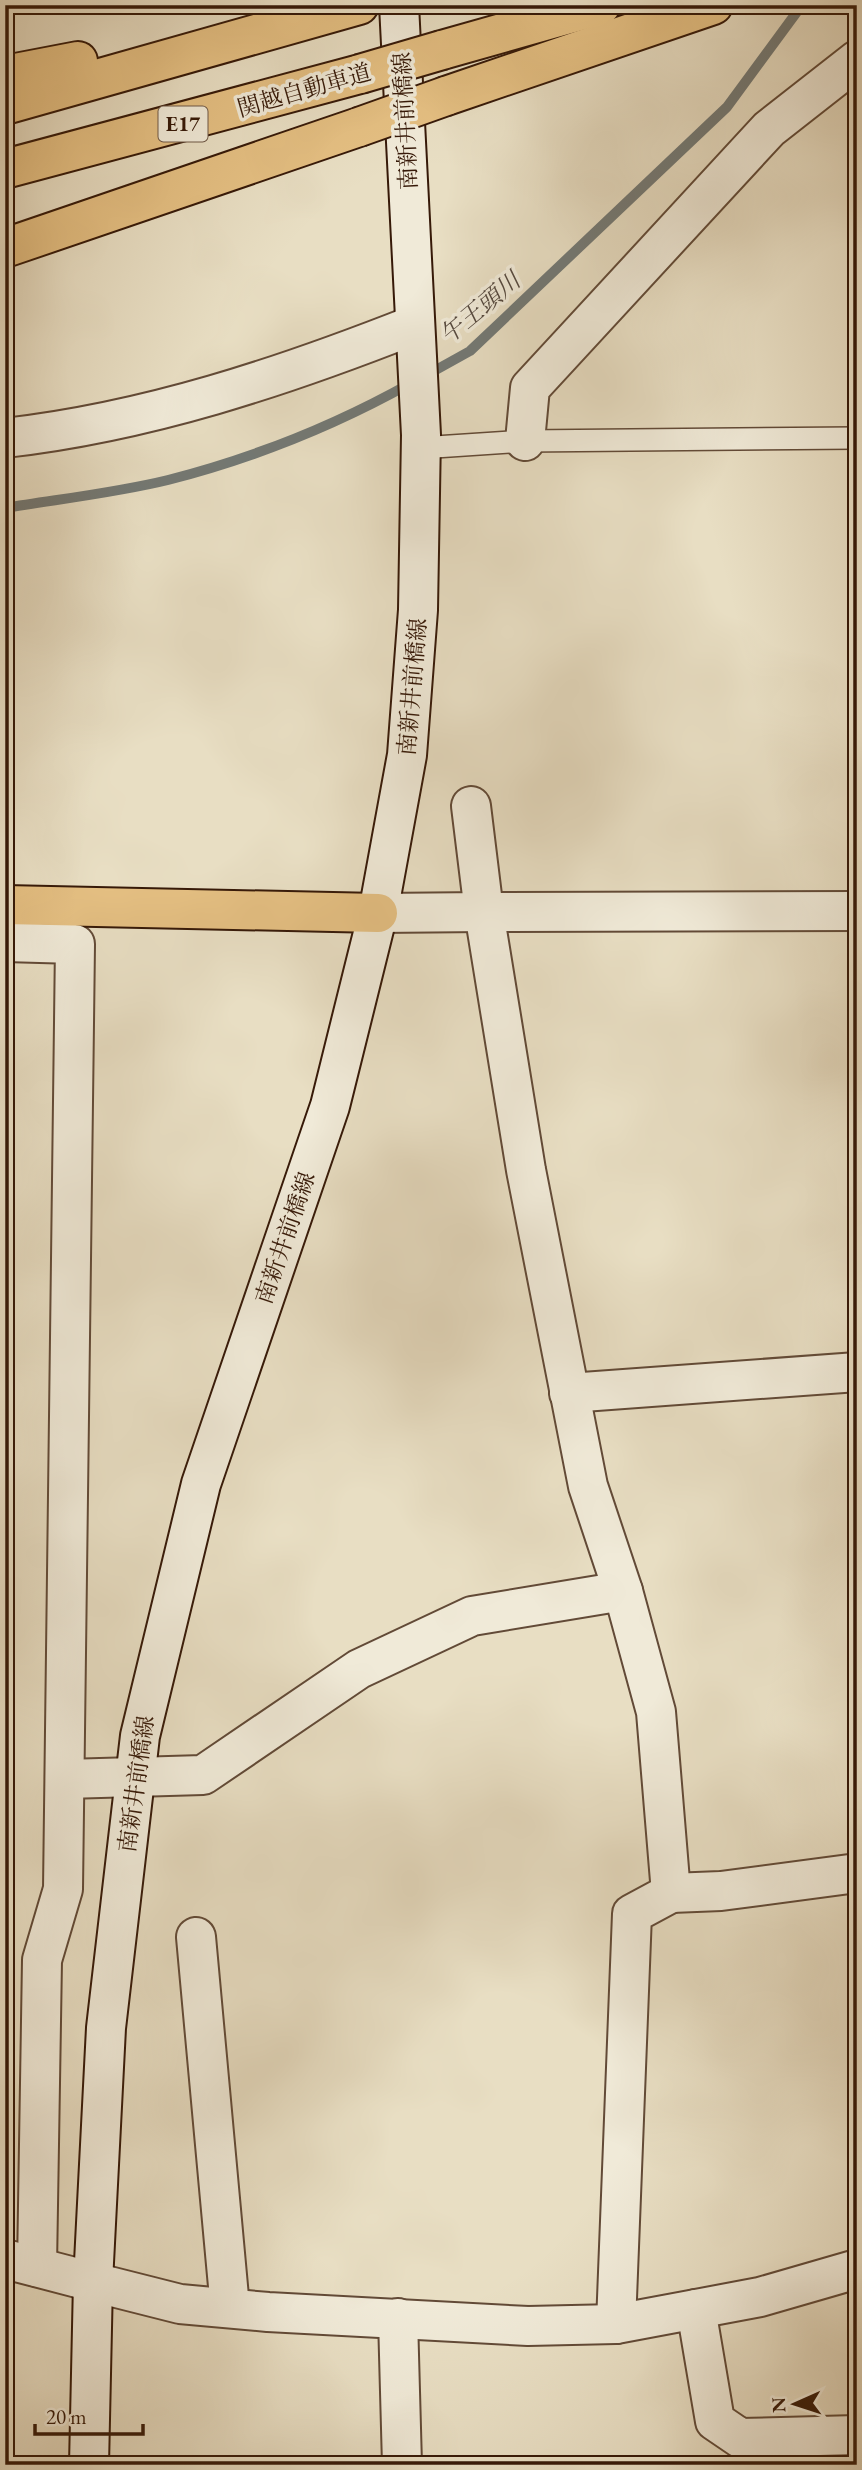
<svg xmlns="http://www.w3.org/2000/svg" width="862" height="2470" font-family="'EB Garamond','Noto Serif JP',serif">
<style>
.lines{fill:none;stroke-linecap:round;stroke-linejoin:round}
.stream{stroke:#737975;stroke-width:10}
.service-casing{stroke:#624a37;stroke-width:24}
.minor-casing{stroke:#624a37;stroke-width:42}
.tertiary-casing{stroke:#624a37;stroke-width:42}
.secondary-casing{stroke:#361908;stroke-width:42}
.motorway-casing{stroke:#361908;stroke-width:42}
.service{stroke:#f0ead8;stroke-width:21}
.minor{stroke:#f0ead8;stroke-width:38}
.tertiary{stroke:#f0ead8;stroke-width:38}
.secondary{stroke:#f0ead8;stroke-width:38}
.motorway{stroke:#e4bf82;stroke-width:38}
.motorway-bridge-casing{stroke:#361908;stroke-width:42;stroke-linecap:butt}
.motorway-bridge{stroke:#e4bf82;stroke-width:38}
.labels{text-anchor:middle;stroke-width:7;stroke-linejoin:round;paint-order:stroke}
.shield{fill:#f0ead8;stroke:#6e5846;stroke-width:2}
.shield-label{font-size:21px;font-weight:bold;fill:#361908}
.street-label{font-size:23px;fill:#361908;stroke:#f0ead8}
.water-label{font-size:24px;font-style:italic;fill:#55493f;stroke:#f0ead8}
</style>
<rect width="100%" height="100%" fill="#e8dec3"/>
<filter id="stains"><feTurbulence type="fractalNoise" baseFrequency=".00286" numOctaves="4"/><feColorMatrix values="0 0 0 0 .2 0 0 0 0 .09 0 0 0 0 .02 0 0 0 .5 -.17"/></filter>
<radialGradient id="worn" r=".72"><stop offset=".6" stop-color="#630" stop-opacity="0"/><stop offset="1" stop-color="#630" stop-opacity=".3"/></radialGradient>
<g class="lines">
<g class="stream">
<polyline points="425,376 470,351 727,107 802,5"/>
<path d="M5,508C59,499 115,493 168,480C254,458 334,426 411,383"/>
</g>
<defs>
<polyline id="service" points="420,448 525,441 857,438"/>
<g id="minor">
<path d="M5,438C147,422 282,377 414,325"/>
<polyline points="525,441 530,388 769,129 857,60"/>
<polyline points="378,913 484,912 471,806"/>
<polyline points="5,942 75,944 63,1889 42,1960 37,2267"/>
<polyline points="569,1393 857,1372"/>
<polyline points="66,1779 203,1775 359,1669 472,1616 623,1591"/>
<polyline points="671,1893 721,1891 857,1873"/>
<polyline points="196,1937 230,2308"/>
<polyline points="5,2259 93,2282"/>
<polyline points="696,2309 715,2421 740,2438 857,2435"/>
<polyline points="398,2318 402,2465"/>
<polyline points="616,2324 632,1914 671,1893 656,1712 623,1591 588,1486 526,1170 484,912 857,911"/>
</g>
<polyline id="tertiary" points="93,2282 180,2304 268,2312 528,2326 616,2324 760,2297 857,2269"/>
<polyline id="secondary" points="89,2465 93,2282 106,2028 140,1736 201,1484 330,1106 378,913 407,755 418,610 421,435 399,5"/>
<g id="motorway">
<polyline points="442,50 601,5"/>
<polyline points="5,75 78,61"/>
<polyline points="446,96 713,5"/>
<polyline points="5,105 359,5"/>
<polyline points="5,169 360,74"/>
<polyline points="5,248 359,127"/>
<polyline points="5,905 378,913"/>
</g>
</defs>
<use href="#service" class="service-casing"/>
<use href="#minor" class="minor-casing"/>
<use href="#tertiary" class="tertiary-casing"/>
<use href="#secondary" class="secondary-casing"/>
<use href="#motorway" class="motorway-casing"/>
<use href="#service" class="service"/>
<use href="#minor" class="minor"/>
<use href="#tertiary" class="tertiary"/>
<use href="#secondary" class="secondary"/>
<use href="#motorway" class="motorway"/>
<defs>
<g id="motorway-bridge">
<polyline points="360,74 442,50"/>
<polyline points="359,127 446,96"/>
</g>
</defs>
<use href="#motorway-bridge" class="motorway-bridge-casing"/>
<use href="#motorway-bridge" class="motorway-bridge"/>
</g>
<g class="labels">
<rect class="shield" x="158.5" y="106.5" width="49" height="35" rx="5"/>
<g class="shield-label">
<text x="183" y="131">E17</text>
</g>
<g class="street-label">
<text transform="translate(304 90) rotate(-16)" y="8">関越自動車道</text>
<text transform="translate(405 121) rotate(-93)" y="8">南新井前橋線</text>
<text transform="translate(412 687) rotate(-85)" y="8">南新井前橋線</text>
<text transform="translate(285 1238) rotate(-71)" y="8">南新井前橋線</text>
<text transform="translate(136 1784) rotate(-82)" y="8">南新井前橋線</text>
</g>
<g class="water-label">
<text transform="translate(480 308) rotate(-40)" y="8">午王頭川</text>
</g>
</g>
<rect width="862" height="2470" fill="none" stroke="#e8dec3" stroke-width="28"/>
<rect x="7" y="7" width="848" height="2456" fill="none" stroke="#361908" stroke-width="3.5"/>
<rect x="14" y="14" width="834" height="2442" fill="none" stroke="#361908" stroke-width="2"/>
<g transform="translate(795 2404) rotate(267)" stroke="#f0ead8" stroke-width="5" paint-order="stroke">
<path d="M0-5L12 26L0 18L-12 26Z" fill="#361908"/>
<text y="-10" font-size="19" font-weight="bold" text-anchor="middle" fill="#361908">N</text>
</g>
<path d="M35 2424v10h108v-10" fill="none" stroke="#361908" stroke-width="3.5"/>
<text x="46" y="2424" font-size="21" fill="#361908" stroke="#f0ead8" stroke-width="5" paint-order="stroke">20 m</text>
<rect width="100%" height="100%" filter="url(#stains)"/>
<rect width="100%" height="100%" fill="url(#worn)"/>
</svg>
